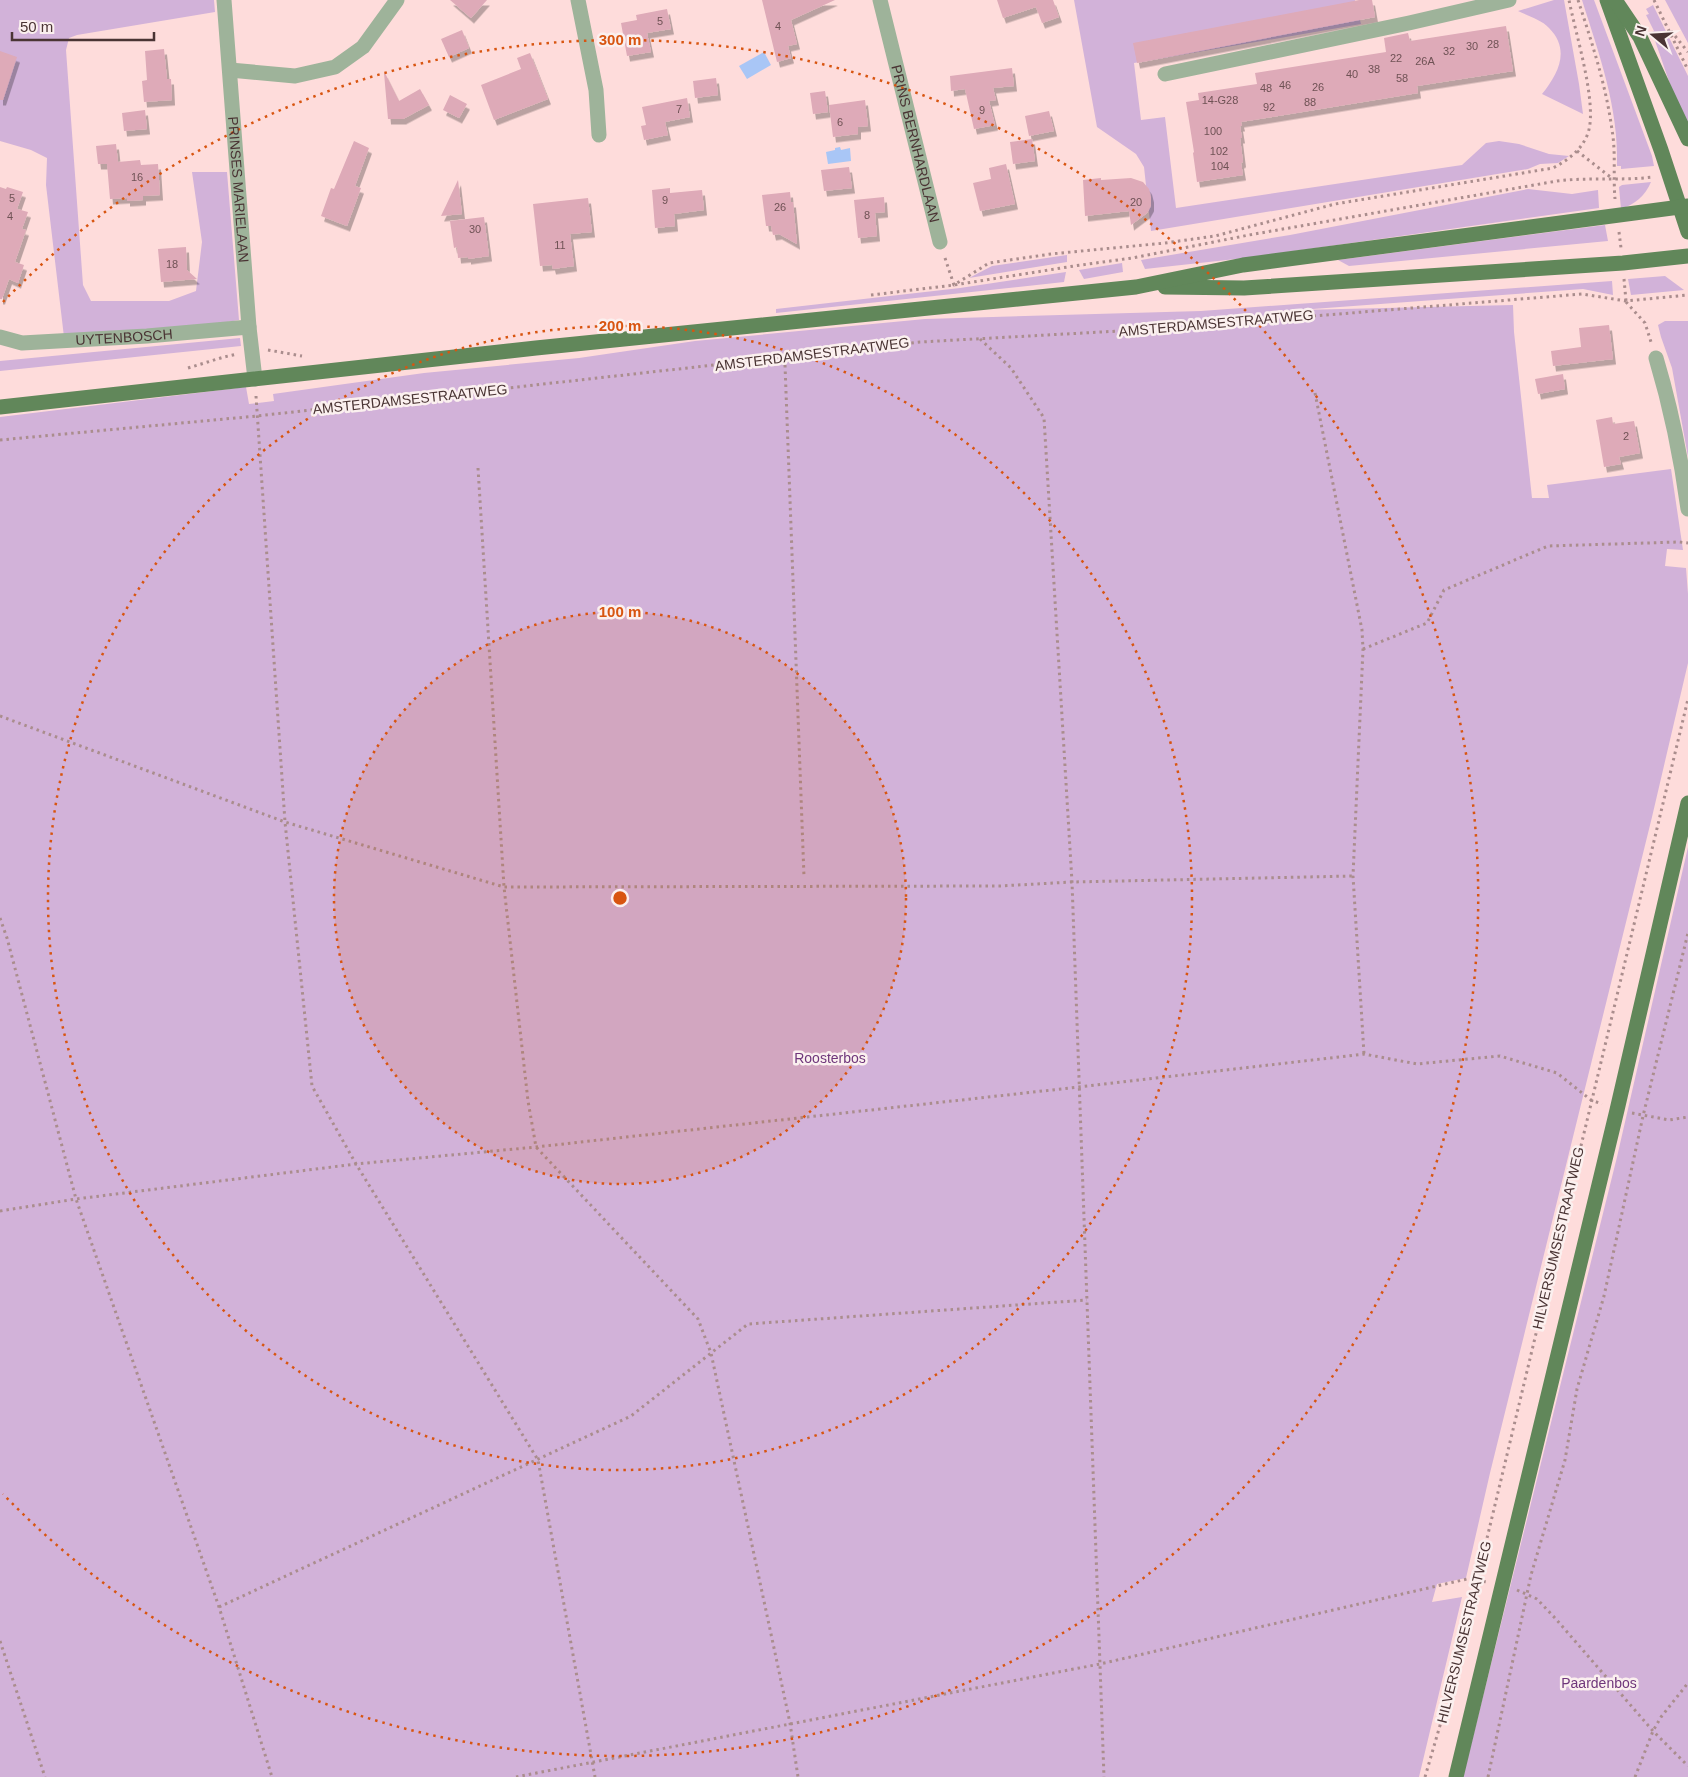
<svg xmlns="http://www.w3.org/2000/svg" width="1688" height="1777" font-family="Arial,sans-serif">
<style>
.green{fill:#d2b2d9}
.water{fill:#a9c6f6}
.building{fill:#deaab8;filter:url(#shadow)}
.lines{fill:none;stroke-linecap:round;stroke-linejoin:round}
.path{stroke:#aa8d8d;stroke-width:3;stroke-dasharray:2.5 4;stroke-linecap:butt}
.minor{stroke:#9eb39a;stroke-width:15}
.major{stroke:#61875a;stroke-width:15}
.ring{fill:none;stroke:#d85510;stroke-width:2.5;stroke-dasharray:2.5 5}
.labels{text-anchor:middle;stroke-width:5;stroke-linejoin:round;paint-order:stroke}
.number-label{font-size:11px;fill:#6f5255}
.street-label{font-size:14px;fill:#4a3434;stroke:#fbf0ef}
.park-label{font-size:14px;fill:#6f367b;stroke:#fbf0ef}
.centre{fill:#d85510;stroke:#fbf0ef;stroke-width:2.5}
.ring-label{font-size:15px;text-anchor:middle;font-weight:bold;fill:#d85510;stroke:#fbf0ef;stroke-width:5;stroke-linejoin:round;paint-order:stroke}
</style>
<defs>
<filter id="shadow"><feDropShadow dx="3" dy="5.5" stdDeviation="0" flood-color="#0004"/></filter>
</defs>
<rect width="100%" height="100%" fill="#fedcdb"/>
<g class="green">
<polygon points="0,0 214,0 215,12 77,35 69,38 66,50 83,285 91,301 169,301 196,291 202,242 192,172 227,172 239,320 147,336 64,337 46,185 47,158 31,150 0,141"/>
<polygon points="1074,0 1355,0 1361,24 1134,63 1141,120 1165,117 1176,208 1462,165 1486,143 1499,141 1519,144 1549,154 1569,156 1558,163 1540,164 1528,169 1151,231 1144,167 1136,154 1097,127"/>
<path d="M1554,0H1564L1579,84L1583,114L1542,94C1558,74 1571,50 1549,28C1542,20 1528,16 1518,11Z"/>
<path d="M1582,0H1594L1652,156L1654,166L1621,169V166H1617C1619,108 1599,54 1582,0Z"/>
<polygon points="1665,0 1688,0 1688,43"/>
<polygon points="1653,5 1688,76 1688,125 1671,87 1652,32 1654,31 1646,15 1649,14 1646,9"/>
<path d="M1651,182C1645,196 1635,204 1621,209L1619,187L1622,185Z"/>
<polygon points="1528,189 1572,194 1598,190 1599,208 1245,258 1145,269 1141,260 1290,235"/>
<polygon points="1605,225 1608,241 1349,266 1338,260"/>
<polygon points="1067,255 1067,262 969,278 992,266"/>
<polygon points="1122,263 1123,272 1084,279 1079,270"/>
<polygon points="1066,272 1064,282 776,313 776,309 960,288"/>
<polygon points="1665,276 1684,290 1631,295 1628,279"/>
<polygon points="1612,281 1613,295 1583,289 1299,310 1513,305 1514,332 1532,498 1549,498 1547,485 1671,469 1683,550 1667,549 1665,566 1686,568 1688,594 1688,663 1652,817 1490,1473 1466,1578 1437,1584 1432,1602 1462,1597 1419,1777 0,1777 0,417 246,387 249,404 274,401 273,394 424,373 579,358 695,341 925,319 1201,311"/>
<polygon points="1665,321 1688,321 1688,457 1672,368 1661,337 1658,325"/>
<polygon points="240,338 241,346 0,371 0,361"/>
<polygon points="1688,847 1688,1777 1463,1777 1617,1157"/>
</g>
<g class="water">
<polygon points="764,52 771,65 747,79 739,66"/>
<polygon points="840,147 841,150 850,148 851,161 828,164 826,152 835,150 835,148"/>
</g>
<g class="building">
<polygon points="450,0 487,0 471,18"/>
<polygon points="762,0 835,0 791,20 797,44 788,46 791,58 777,62"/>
<polygon points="997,0 1053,0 1059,17 1042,23 1036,7 1003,18"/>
<polygon points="1359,0 1372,0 1375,17 1137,63 1133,43"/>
<polygon points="667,9 671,29 647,33 651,52 627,56 621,23 637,20 636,15"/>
<polygon points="1506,26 1513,71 1417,86 1418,93 1241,122 1242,126 1240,126 1242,138 1240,138 1243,162 1241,163 1243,175 1197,182 1193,153 1194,152 1186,102 1199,100 1198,93 1257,84 1255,73 1386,52 1384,38 1408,33 1410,41"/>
<polygon points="462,30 469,48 449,57 441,39"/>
<polygon points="164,49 167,79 171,79 172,100 144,102 142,81 147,80 145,51"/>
<polygon points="0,51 17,57 3,100 0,100"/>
<polygon points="530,53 548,99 494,120 481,85 521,69 517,58"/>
<polygon points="1012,68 1014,86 993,88 996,100 989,101 995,125 974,129 965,89 951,91 950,76"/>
<polygon points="384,73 385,73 399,101 420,89 429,105 403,119 388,119"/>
<polygon points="716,78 718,95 695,98 693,81"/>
<polygon points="825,91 828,112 813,114 810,93"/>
<polygon points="450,95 467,104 459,118 443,110"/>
<polygon points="687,98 690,117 665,122 668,135 644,140 641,126 646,125 642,107"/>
<polygon points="865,100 868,126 858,127 858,134 833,137 829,105"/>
<polygon points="145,110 147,129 124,131 122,113"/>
<polygon points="1049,111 1054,131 1029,136 1025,116"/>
<polygon points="1032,139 1035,161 1013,164 1010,142"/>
<polygon points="354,141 369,148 355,186 361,188 347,226 321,216 331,188 334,189"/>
<polygon points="116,144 118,162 140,160 141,165 158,164 160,195 143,196 143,200 127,201 127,198 110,199 107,164 98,164 96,146"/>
<polygon points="1006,164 1015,204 980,211 973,183 991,179 989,168"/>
<polygon points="849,167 852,188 824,191 821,170"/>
<polygon points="1101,178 1101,180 1131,178 1143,182 1149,189 1151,197 1151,206 1147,213 1131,225 1129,211 1085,216 1083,180"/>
<polygon points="458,180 462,214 441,216"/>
<polygon points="0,187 6,189 7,187 23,192 17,209 28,212 22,229 26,230 15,262 24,265 18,283 9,279 2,299 0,299"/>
<polygon points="670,188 670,193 702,190 704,210 674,214 675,226 655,228 652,190"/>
<polygon points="790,192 791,202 793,202 797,244 779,234 773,235 771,226 766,226 762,195"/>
<polygon points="884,197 885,212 875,213 877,236 858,238 854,200"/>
<polygon points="588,198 592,232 570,234 574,266 553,269 552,265 540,266 533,204"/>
<polygon points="484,217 489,256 468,259 468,257 458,258 457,247 454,248 450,221"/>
<polygon points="186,247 187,270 197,279 161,282 158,249"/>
<polygon points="1609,325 1613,359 1553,366 1551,351 1581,347 1579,328"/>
<polygon points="1563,374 1565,389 1538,394 1535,379"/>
<polygon points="1612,417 1613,424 1634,421 1640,453 1619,457 1621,464 1604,467 1596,420"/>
</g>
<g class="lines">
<g class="path">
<path d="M1578,0C1592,43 1606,85 1612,130C1616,152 1613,176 1615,199"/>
<polyline points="1654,0 1688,70"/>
<polyline points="1671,31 1688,52"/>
<polyline points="1577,151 1613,179"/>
<polyline points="1619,232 1621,248"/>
<path d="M945,258L954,285L989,263L1051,254L1165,243L1215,236L1335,204L1553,168C1568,160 1582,150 1588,133C1598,104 1575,32 1569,0"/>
<polyline points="1624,279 1626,301"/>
<path d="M871,295L954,285L1074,266L1132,258L1249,235L1557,181C1589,177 1621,181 1653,177"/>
<polyline points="1626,302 1645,323 1651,342"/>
<polyline points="980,339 1011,368 1044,418 1072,882 1104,1777"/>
<polyline points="268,350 302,356"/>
<polyline points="785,365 804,877"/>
<polyline points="188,368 224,357 237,354"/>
<polyline points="1315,393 1362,630 1363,649 1353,876 1364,1054"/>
<polyline points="256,396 285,822 312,1086 356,1164 538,1460 595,1777"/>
<polyline points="0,440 257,416 920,342 1156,329 1582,294 1626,301 1688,295"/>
<polyline points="478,468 504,887 528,1101 536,1147 698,1319 711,1353 790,1723 798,1777"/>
<polyline points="1363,649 1427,623 1444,590 1548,546 1679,542 1688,543"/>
<polyline points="0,716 285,822 504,887 1000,886 1072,882 1353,876"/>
<polyline points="0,918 7,938 76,1199 219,1607 272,1777"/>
<polyline points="1632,1113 1669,1120 1688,1117"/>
<polyline points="0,1211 76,1199 356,1164 536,1147 1079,1087 1364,1054 1417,1064 1500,1056 1557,1073 1591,1100 1602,1104"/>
<polyline points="1517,1590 1537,1599 1555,1618 1653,1731 1688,1766"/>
<polyline points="219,1607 631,1416 748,1324 1087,1300"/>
<polyline points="0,1641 45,1777"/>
<polyline points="516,1777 1100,1664 1467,1579 1487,1582"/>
<polyline points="1425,1777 1441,1722 1477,1580 1688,699"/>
<polyline points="1488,1777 1531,1575 1565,1460 1577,1389 1604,1296 1643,1116 1688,933"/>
<polyline points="1635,1777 1653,1731 1661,1717 1688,1683"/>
</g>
<g class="minor">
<path id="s1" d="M224,0L249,327L255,379"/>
<polyline points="578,0 596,90 599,135"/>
<path id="s2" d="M880,0L940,242"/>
<polyline points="230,70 295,76 335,67 363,47 397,0"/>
<polyline points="1165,74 1409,23 1509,0"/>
<path id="s3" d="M0,337L22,343L147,336L249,327"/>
<path d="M1656,358C1671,408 1681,457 1688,509"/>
</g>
<g class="major">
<polyline points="1607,0 1661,150 1688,232"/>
<polyline points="1615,0 1640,37 1688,139"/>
<polyline points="1165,287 1244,288 1623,263 1688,256"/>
<polyline points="0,407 536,348 1136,287 1243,265 1688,206"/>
<polyline points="1456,1777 1617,1110 1688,803"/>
</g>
</g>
<circle cx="620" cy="898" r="286" fill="#d85510" fill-opacity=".12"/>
<g class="ring">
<circle cx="620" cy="898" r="286"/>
<circle cx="620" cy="898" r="572"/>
<path d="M3 302A858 858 0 1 1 3 1494"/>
</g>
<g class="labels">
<g class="number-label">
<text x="660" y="25">5</text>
<text x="778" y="30">4</text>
<text x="1493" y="48">28</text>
<text x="1472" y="50">30</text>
<text x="1449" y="55">32</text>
<text x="1396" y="62">22</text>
<text x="1425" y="65">26A</text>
<text x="1374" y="73">38</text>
<text x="1352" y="78">40</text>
<text x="1402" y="82">58</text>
<text x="1285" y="89">46</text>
<text x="1318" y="91">26</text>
<text x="1266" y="92">48</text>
<text x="1220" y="104">14-G28</text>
<text x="1310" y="106">88</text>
<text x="1269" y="111">92</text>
<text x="679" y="113">7</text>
<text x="982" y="114">9</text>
<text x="840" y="126">6</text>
<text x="1213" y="135">100</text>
<text x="1219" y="155">102</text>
<text x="1220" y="170">104</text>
<text x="137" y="181">16</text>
<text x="12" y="202">5</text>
<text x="665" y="204">9</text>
<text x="1136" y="206">20</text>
<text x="780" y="211">26</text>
<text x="867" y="219">8</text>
<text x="10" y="220">4</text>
<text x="475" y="233">30</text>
<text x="560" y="249">11</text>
<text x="172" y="268">18</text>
<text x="1626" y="440">2</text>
</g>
<g class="street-label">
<text dy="5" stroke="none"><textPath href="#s2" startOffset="148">PRINS BERNHARDLAAN</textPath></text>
<text dy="5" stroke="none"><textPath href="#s1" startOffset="190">PRINSES MARIELAAN</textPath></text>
<text transform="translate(1216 323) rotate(-5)" y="5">AMSTERDAMSESTRAATWEG</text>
<text dy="5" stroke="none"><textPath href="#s3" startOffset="125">UYTENBOSCH</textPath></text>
<text transform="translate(812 354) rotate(-7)" y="5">AMSTERDAMSESTRAATWEG</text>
<text transform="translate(410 399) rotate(-6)" y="5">AMSTERDAMSESTRAATWEG</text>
<text transform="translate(1558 1238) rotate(-77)" y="5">HILVERSUMSESTRAATWEG</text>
<text transform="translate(1464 1632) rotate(-76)" y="5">HILVERSUMSESTRAATWEG</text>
</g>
<g class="park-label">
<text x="830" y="1063">Roosterbos</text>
<text x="1599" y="1688">Paardenbos</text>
</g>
</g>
<circle cx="620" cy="898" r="8" class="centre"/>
<g class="ring-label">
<text x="620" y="45">300 m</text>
<text x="620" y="331">200 m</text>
<text x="620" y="617">100 m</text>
</g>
<g transform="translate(1653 35) rotate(288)" stroke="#fbf0ef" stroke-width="4" paint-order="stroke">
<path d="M0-4L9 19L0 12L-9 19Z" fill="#4a3434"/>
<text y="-8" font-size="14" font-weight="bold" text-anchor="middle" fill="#4a3434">N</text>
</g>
<path d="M12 32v8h142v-8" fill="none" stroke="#4a3434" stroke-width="2.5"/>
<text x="20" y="32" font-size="15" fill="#4a3434" stroke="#fbf0ef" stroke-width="4" paint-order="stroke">50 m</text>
</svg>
